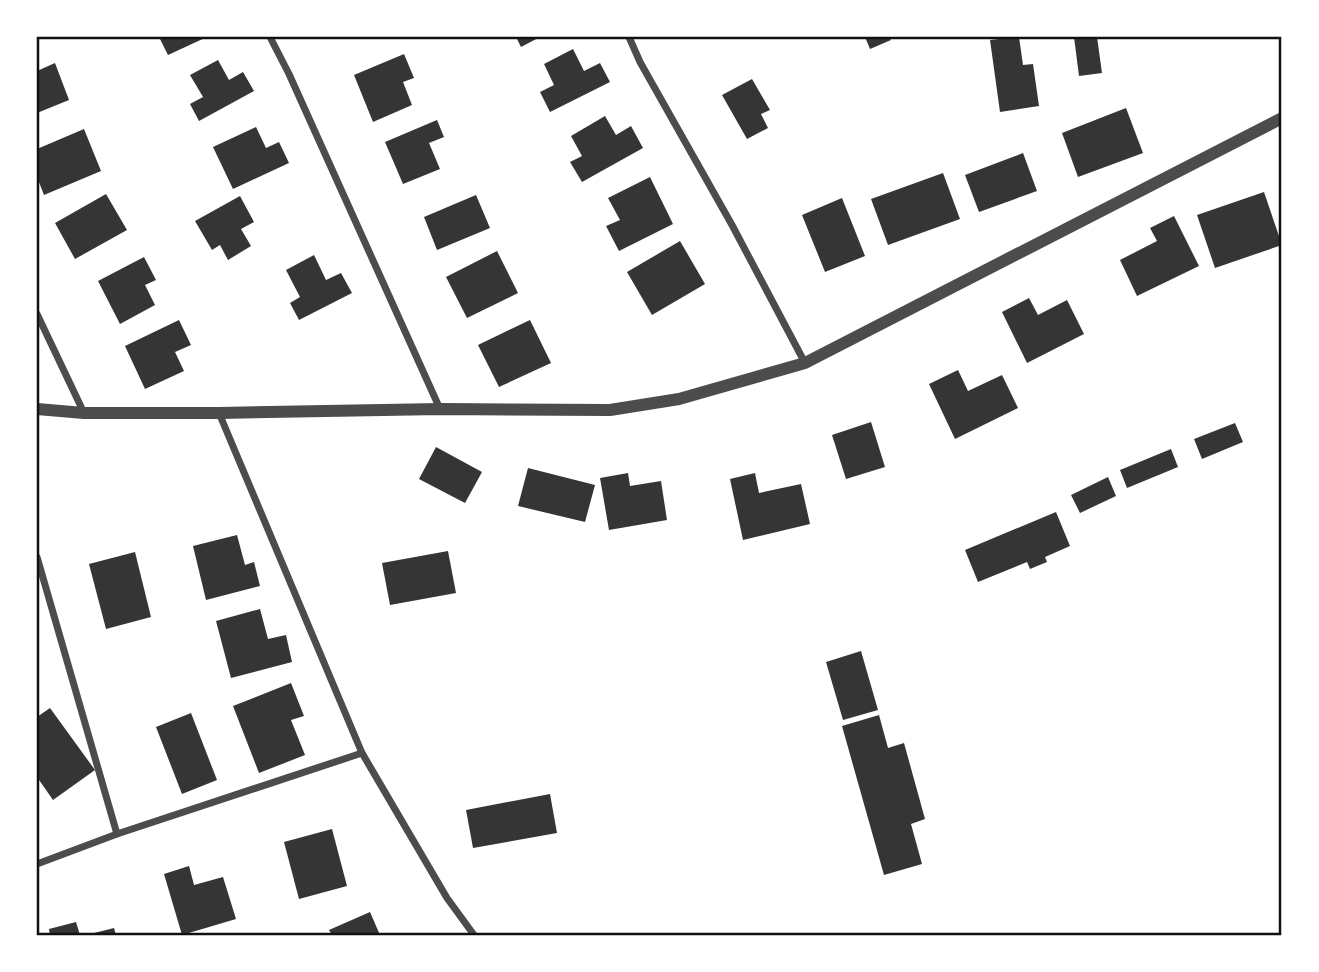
<svg xmlns="http://www.w3.org/2000/svg" width="1319" height="972" font-family="'Nunito Sans',sans-serif">
<style>
.building{fill:#353535}
.lines{fill:none;stroke-linecap:round;stroke-linejoin:round}
.minor{stroke:#4c4c4c;stroke-width:7}
.tertiary{stroke:#4c4c4c;stroke-width:12}
.neatline{fill:none;stroke:#111;stroke-width:2.5}
</style>
<rect width="100%" height="100%" fill="#fff"/>
<g class="building">
<polygon points="165,37 207,37 168,55 160,39"/>
<polygon points="516,37 540,37 521,47"/>
<polygon points="865,37 889,37 891,40 870,49"/>
<polygon points="1016,37 1019,37 1023,65 1033,64 1039,106 1000,112 990,40"/>
<polygon points="1074,37 1097,37 1102,73 1079,76"/>
<polygon points="573,49 584,71 600,63 610,82 550,112 540,92 554,85 544,64"/>
<polygon points="404,54 414,78 403,82 412,105 373,122 354,75"/>
<polygon points="218,60 229,80 243,72 254,91 199,121 190,104 203,97 190,75"/>
<polygon points="55,63 69,100 37,113 37,71"/>
<polygon points="752,79 770,110 761,114 768,128 747,139 722,95"/>
<polygon points="1126,108 1143,153 1078,177 1062,133"/>
<polygon points="605,116 616,135 631,126 643,148 582,182 570,162 582,156 571,136"/>
<polygon points="437,120 444,137 429,143 440,169 403,184 385,142"/>
<polygon points="256,127 266,148 279,142 289,163 233,189 213,147"/>
<polygon points="84,129 101,171 44,195 37,177 37,149"/>
<polygon points="1023,153 1037,191 979,212 965,175"/>
<polygon points="943,173 960,219 888,245 871,199"/>
<polygon points="650,177 673,224 619,251 606,226 620,220 608,198"/>
<polygon points="1264,192 1282,245 1215,268 1197,215"/>
<polygon points="106,194 127,230 75,259 55,223"/>
<polygon points="476,195 490,228 437,250 424,217"/>
<polygon points="240,196 254,222 241,229 251,246 228,260 220,245 212,250 195,221"/>
<polygon points="842,198 865,256 825,272 802,215"/>
<polygon points="1174,216 1199,266 1137,296 1120,260 1157,241 1150,228"/>
<polygon points="680,241 705,284 652,315 627,272"/>
<polygon points="497,251 518,293 467,318 446,277"/>
<polygon points="314,255 326,280 341,273 352,293 299,320 290,303 300,297 286,270"/>
<polygon points="144,257 156,280 145,285 155,305 120,324 98,281"/>
<polygon points="1029,298 1038,315 1067,300 1084,334 1027,363 1002,312"/>
<polygon points="179,320 191,345 175,352 184,371 145,389 125,346"/>
<polygon points="530,320 551,363 499,387 478,345"/>
<polygon points="958,370 968,391 1002,375 1018,408 955,439 929,384"/>
<polygon points="871,422 885,467 846,479 832,435"/>
<polygon points="1235,423 1243,442 1202,459 1194,439"/>
<polygon points="436,447 482,472 465,503 419,479"/>
<polygon points="1171,449 1178,467 1127,488 1120,470"/>
<polygon points="528,468 595,485 585,522 518,506"/>
<polygon points="628,473 630,486 661,481 667,520 609,530 600,478"/>
<polygon points="755,473 759,493 801,484 810,524 743,540 730,479"/>
<polygon points="1108,477 1116,496 1080,513 1071,495"/>
<polygon points="1056,512 1070,546 1045,557 1047,562 1030,569 1027,562 978,582 965,550"/>
<polygon points="237,535 245,565 254,562 260,586 206,600 193,546"/>
<polygon points="448,551 456,593 390,605 382,563"/>
<polygon points="135,552 151,617 106,629 89,564"/>
<polygon points="260,609 268,639 286,635 292,662 231,678 216,621"/>
<polygon points="861,651 878,710 843,720 826,662"/>
<polygon points="291,683 304,716 291,720 305,755 259,773 233,706"/>
<polygon points="50,708 95,770 53,800 37,777 37,717"/>
<polygon points="191,713 217,780 182,794 156,727"/>
<polygon points="879,715 888,748 904,743 925,819 911,824 922,864 884,875 842,726"/>
<polygon points="550,794 557,833 473,848 466,810"/>
<polygon points="332,829 347,886 299,899 284,842"/>
<polygon points="189,866 194,885 223,877 236,919 182,935 164,874"/>
<polygon points="370,912 380,935 332,935 329,930"/>
<polygon points="76,922 80,935 50,935 49,929"/>
<polygon points="114,928 116,935 91,935 90,934"/>
</g>
<g class="lines">
<g class="minor">
<polyline points="270,37 289,74 440,409"/>
<polyline points="629,37 640,62 732,225 805,363"/>
<polyline points="37,314 84,413"/>
<polyline points="219,413 362,753 447,898 474,935"/>
<polyline points="37,557 117,834"/>
<polyline points="37,864 117,834 362,753"/>
</g>
<polyline class="tertiary" points="37,409 84,413 219,413 440,409 610,410 679,399 805,363 1282,118"/>
</g>
<rect width="1319" height="972" fill="none" stroke="#ffffff" stroke-width="77"/>
<rect x="38" y="38" width="1242" height="896" class="neatline"/>
</svg>
